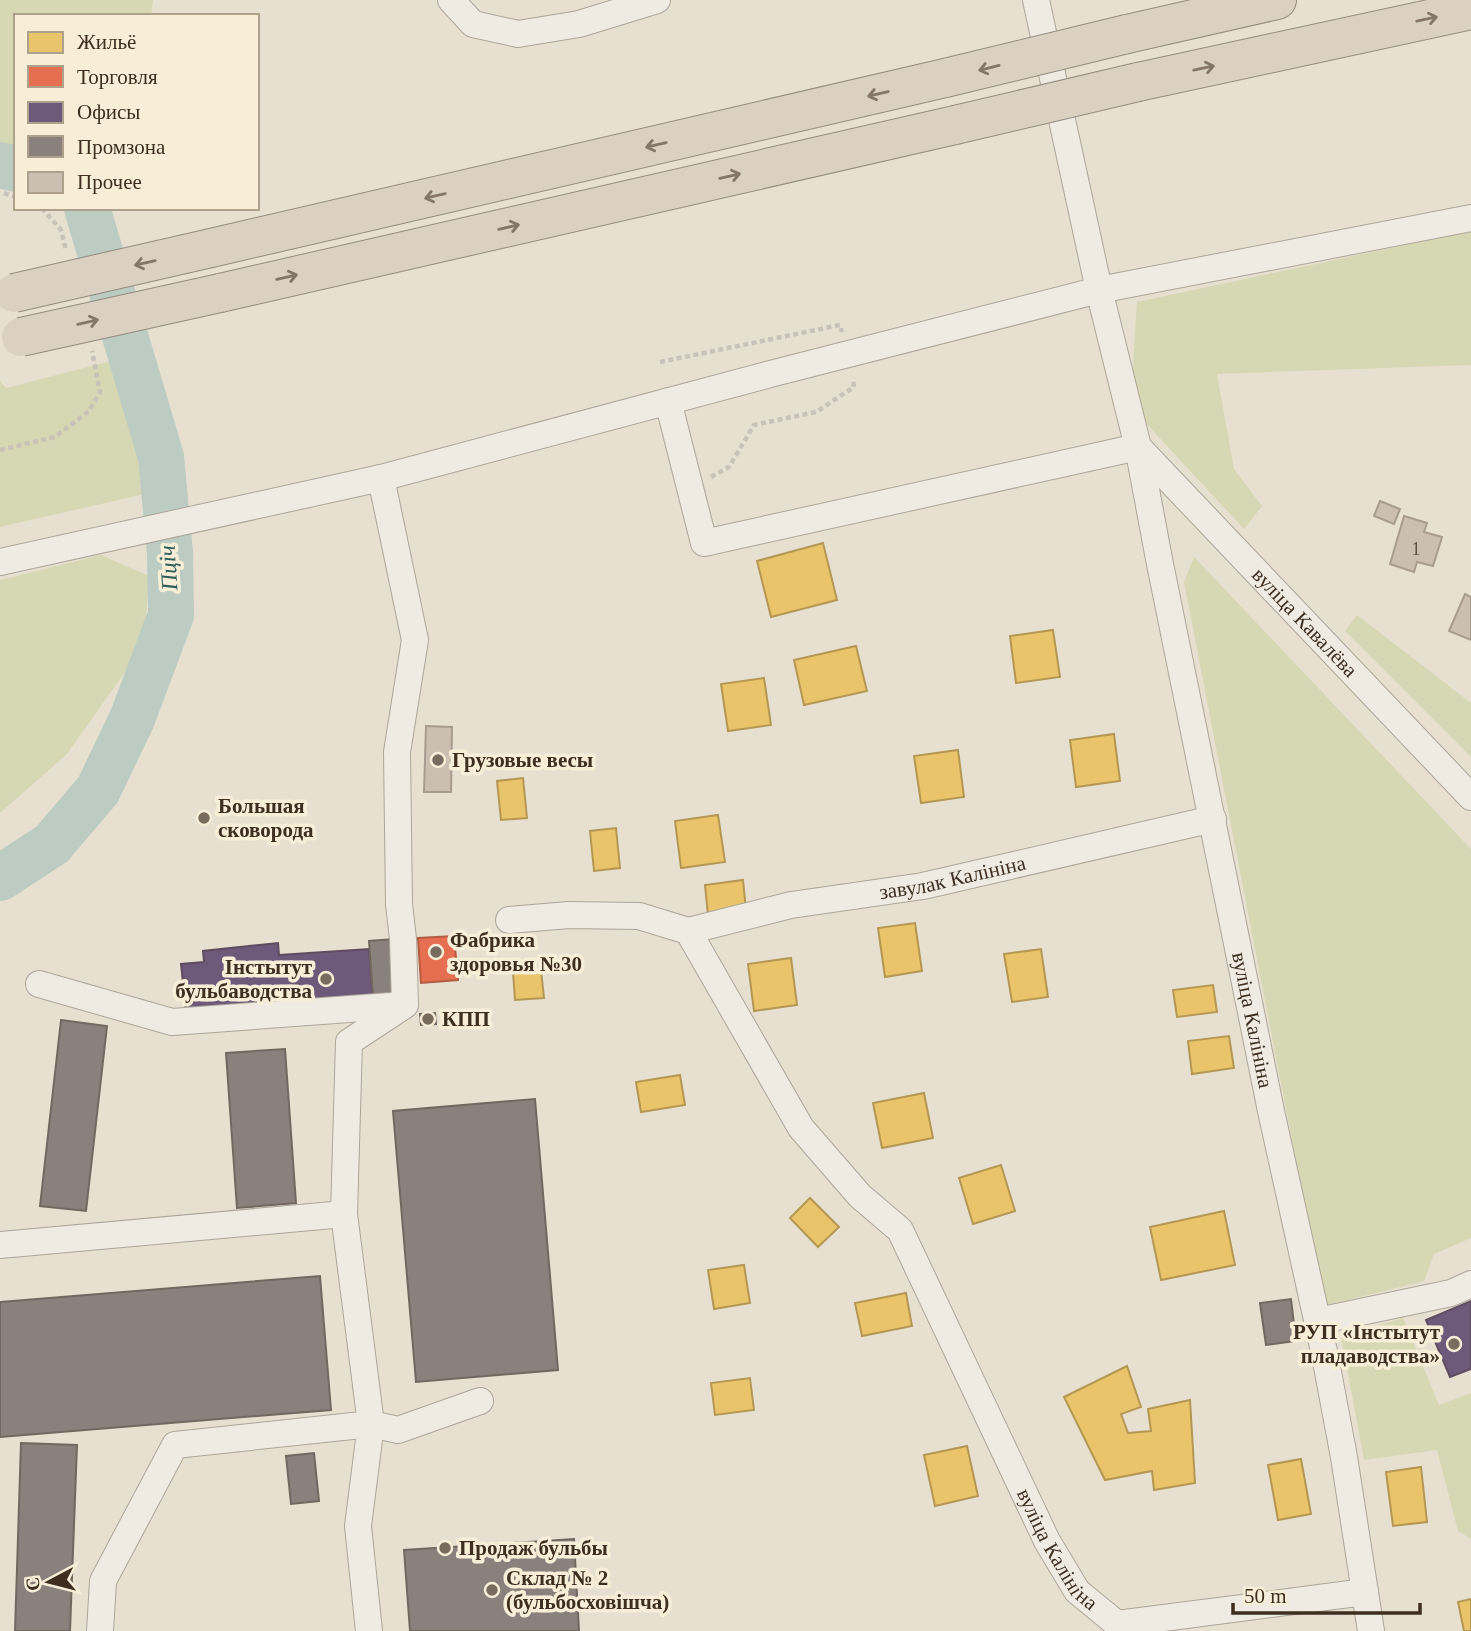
<svg xmlns="http://www.w3.org/2000/svg" width="1471" height="1631" font-family="Georgia,serif">
<style>
.green{fill:#d6d7b3}
.homes{fill:#e9c46a;stroke:#b59754;stroke-width:2}
.shops{fill:#e76f51;stroke:#b45c42;stroke-width:2}
.offices{fill:#6d597a;stroke:#5f4c5f;stroke-width:2}
.industry{fill:#8a817c;stroke:#736860;stroke-width:2}
.lines{fill:none;stroke-linecap:round;stroke-linejoin:round}
.river{stroke:#bcccc2;stroke-width:46}
.building{fill:#cbbfb2;stroke:#a89c90;stroke-width:2}
.minor-casing{stroke:#ada599;stroke-width:28}
.highway-casing{stroke:#928b80;stroke-width:40}
.path{stroke:#c8c2b9;stroke-width:4.5;stroke-dasharray:5 3.5;stroke-linecap:butt}
.minor{stroke:#efebe3;stroke-width:26}
.highway{stroke:#dad1c2;stroke-width:38}
.highway-bridge-casing{stroke:#928b80;stroke-width:40;stroke-linecap:butt}
.highway-bridge{stroke:#dad1c2;stroke-width:38}
.oneway{stroke:#847769}
.poi-dot{fill:#786c5e;stroke:#f7eed8;stroke-width:2.5}
.labels{text-anchor:middle;stroke-width:7;stroke-linejoin:round;paint-order:stroke}
.number-label{font-size:18px;fill:#605244}
.street-label{font-size:21px;fill:#3d2e20;stroke:#f7eed8}
.poi-label{font-size:21px;font-weight:bold;fill:#3d2e20;stroke:#f7eed8;text-anchor:start}
.water-label{font-size:23px;font-style:italic;fill:#2f5d5a;stroke:#f7eed8}
</style>
<rect width="100%" height="100%" fill="#e7e0d1"/>
<g class="green">
<polygon points="0,0 153,0 151,16 16,16 16,140 0,164"/>
<polygon points="1471,231 1471,365 1217,374 1234,469 1262,506 1244,529 1130,406 1137,302"/>
<polygon points="115,360 149,458 149,493 0,527 0,381 6,388"/>
<polygon points="101,555 149,576 144,645 67,754 0,813 0,580"/>
<polygon points="1194,557 1471,849 1471,1238 1434,1254 1424,1281 1324,1306 1184,582"/>
<polygon points="1357,615 1471,703 1471,757 1345,631"/>
<polygon points="1403,1318 1439,1405 1471,1393 1471,1539 1458,1531 1437,1450 1364,1460 1341,1336"/>
</g>
<g class="homes">
<polygon points="823,543 837,600 771,617 757,561"/>
<polygon points="1053,630 1060,677 1016,683 1010,636"/>
<polygon points="856,646 867,691 804,705 794,660"/>
<polygon points="764,678 771,725 728,731 721,684"/>
<polygon points="1114,734 1120,781 1076,787 1070,740"/>
<polygon points="958,750 964,797 921,803 914,756"/>
<polygon points="523,778 527,818 501,820 497,781"/>
<polygon points="718,815 725,862 681,868 675,821"/>
<polygon points="616,828 620,868 594,871 590,831"/>
<polygon points="743,880 746,910 708,915 705,885"/>
<polygon points="915,923 922,971 885,977 878,928"/>
<polygon points="1041,949 1048,997 1012,1002 1004,954"/>
<polygon points="791,958 797,1005 754,1011 748,964"/>
<polygon points="541,970 544,998 515,1000 513,972"/>
<polygon points="1213,985 1217,1012 1177,1017 1173,990"/>
<polygon points="1229,1036 1234,1068 1192,1074 1188,1041"/>
<polygon points="680,1075 685,1105 641,1112 636,1082"/>
<polygon points="924,1093 933,1138 882,1148 873,1103"/>
<polygon points="1001,1165 1015,1211 973,1224 959,1178"/>
<polygon points="810,1198 839,1227 818,1247 790,1218"/>
<polygon points="1224,1211 1235,1265 1161,1280 1150,1227"/>
<polygon points="744,1265 750,1303 714,1309 708,1270"/>
<polygon points="906,1293 912,1326 862,1336 855,1303"/>
<polygon points="1127,1366 1141,1407 1121,1414 1128,1433 1151,1431 1148,1409 1190,1400 1195,1483 1154,1490 1152,1471 1105,1480 1064,1397"/>
<polygon points="750,1378 754,1410 715,1415 711,1383"/>
<polygon points="967,1446 978,1496 935,1506 924,1455"/>
<polygon points="1301,1459 1311,1514 1278,1520 1268,1465"/>
<polygon points="1421,1467 1427,1522 1393,1526 1386,1472"/>
<polygon points="1471,1599 1471,1631 1464,1631 1458,1602"/>
</g>
<polygon class="shops" points="454,936 458,980 421,983 418,938"/>
<g class="offices">
<polygon points="278,943 279,955 369,949 373,997 186,1011 181,964 204,962 203,951"/>
<polygon points="1471,1301 1471,1369 1450,1377 1426,1320"/>
</g>
<g class="industry">
<polygon points="394,939 399,995 373,997 369,941"/>
<polygon points="435,1013 436,1024 421,1025 420,1014"/>
<polygon points="61,1020 107,1026 86,1211 40,1206"/>
<polygon points="285,1049 296,1203 237,1208 226,1053"/>
<polygon points="535,1099 558,1370 416,1382 393,1111"/>
<polygon points="320,1276 331,1410 0,1437 0,1302"/>
<polygon points="1291,1299 1296,1341 1266,1345 1260,1303"/>
<polygon points="21,1443 77,1445 70,1631 15,1631"/>
<polygon points="314,1453 319,1501 291,1504 286,1456"/>
<polygon points="574,1539 579,1631 410,1631 404,1550"/>
</g>
<g class="lines">
<g class="river">
<polyline points="0,165 16,169"/>
<polyline points="0,878 52,844 98,790 132,719 171,615 170,553 161,457 87,208"/>
</g>
</g>
<g class="building">
<polygon points="1380,501 1400,509 1394,524 1374,516"/>
<polygon points="1404,516 1427,523 1424,532 1442,537 1433,566 1417,562 1414,572 1390,564"/>
<polygon points="1465,594 1471,597 1471,640 1449,631"/>
<polygon points="426,726 452,727 451,792 424,792"/>
</g>
<g class="lines">
<defs>
<g id="minor">
<polyline points="451,0 473,24 518,34 579,24 657,0"/>
<path id="s1" d="M1036,0L1099,290L1138,447L1159,559L1271,1111L1325,1356L1344,1457L1371,1631"/>
<polyline points="668,401 704,543 1138,447"/>
<path id="s2" d="M1138,447L1471,797"/>
<polyline points="0,562 381,478 778,372 1099,290 1471,218"/>
<polyline points="509,920 569,915 639,916 688,931"/>
<path id="s3" d="M688,931L801,1128L860,1196L900,1230L1047,1541L1077,1591L1117,1624L1365,1592"/>
<path id="s4" d="M688,931L791,905L923,886L1213,819"/>
<polyline points="39,984 172,1022 404,1005"/>
<polyline points="0,1245 344,1214"/>
<polyline points="1318,1321 1451,1293 1471,1284"/>
<polyline points="100,1631 103,1581 175,1445 371,1424 398,1430 480,1401"/>
<polyline points="369,1631 358,1526 371,1424 344,1214 349,1042 405,1005 403,939 399,904 397,752 415,640 381,478"/>
</g>
<g id="highway">
<polyline points="1127,34 1277,0"/>
<polyline points="1138,82 1471,10"/>
<polyline points="211,248 945,78"/>
<polyline points="220,293 955,125"/>
</g>
</defs>
<use href="#minor" class="minor-casing"/>
<use href="#highway" class="highway-casing"/>
<g class="path">
<polyline points="4,193 16,197"/>
<polyline points="42,208 61,230 66,251"/>
<polyline points="660,362 840,325 842,332"/>
<polyline points="0,450 55,437 89,411 100,392 92,351"/>
<polyline points="711,477 729,467 754,425 816,412 854,387 853,378"/>
</g>
<use href="#minor" class="minor"/>
<use href="#highway" class="highway"/>
<defs>
<g id="highway-bridge">
<polyline points="945,78 1127,34"/>
<polyline points="955,125 1138,82"/>
<polyline points="14,293 211,248"/>
<polyline points="21,337 220,293"/>
</g>
</defs>
<use href="#highway-bridge" class="highway-bridge-casing"/>
<use href="#highway-bridge" class="highway-bridge"/>
</g>
<defs><path id="oneway-shaft" d="M-6 0H5M1.5-3L5.5 0L1.5 3" fill="none" stroke-width="1.6" stroke-linecap="round" stroke-linejoin="round" transform="scale(1.75)"/></defs>
<g class="oneway">
<use href="#oneway-shaft" transform="translate(1427 19) rotate(-12)"/>
<use href="#oneway-shaft" transform="translate(989 68) rotate(166)"/>
<use href="#oneway-shaft" transform="translate(1204 68) rotate(-12)"/>
<use href="#oneway-shaft" transform="translate(878 94) rotate(167)"/>
<use href="#oneway-shaft" transform="translate(656 145) rotate(167)"/>
<use href="#oneway-shaft" transform="translate(730 176) rotate(-13)"/>
<use href="#oneway-shaft" transform="translate(435 196) rotate(167)"/>
<use href="#oneway-shaft" transform="translate(509 227) rotate(-13)"/>
<use href="#oneway-shaft" transform="translate(145 263) rotate(167)"/>
<use href="#oneway-shaft" transform="translate(287 277) rotate(-13)"/>
<use href="#oneway-shaft" transform="translate(88 322) rotate(-13)"/>
</g>
<g class="poi-dot">
<circle cx="438" cy="760" r="7"/>
<circle cx="204" cy="818" r="7"/>
<circle cx="436" cy="952" r="7"/>
<circle cx="326" cy="979" r="7"/>
<circle cx="428" cy="1019" r="7"/>
<circle cx="1454" cy="1344" r="7"/>
<circle cx="445" cy="1548" r="7"/>
<circle cx="492" cy="1590" r="7"/>
</g>
<g class="labels">
<g class="number-label">
<text x="1416" y="555">1</text>
</g>
<g class="street-label">
<text dy="7" stroke="none"><textPath href="#s2" startOffset="242">вуліца Кавалёва</textPath></text>
<text dy="7" stroke="none"><textPath href="#s4" startOffset="270">завулак Калініна</textPath></text>
<text dy="7" stroke="none"><textPath href="#s1" startOffset="1043">вуліца Калініна</textPath></text>
<text dy="7" stroke="none"><textPath href="#s3" startOffset="726">вуліца Калініна</textPath></text>
</g>
<g class="poi-label">
<text x="452" y="767">Грузовые весы</text>
<text x="218" y="813">Большая<tspan x="218" dy="24">сковорода</tspan></text>
<text x="450" y="947">Фабрика<tspan x="450" dy="24">здоровья №30</tspan></text>
<text x="312" y="974" text-anchor="end">Інстытут<tspan x="312" dy="24">бульбаводства</tspan></text>
<text x="442" y="1026">КПП</text>
<text x="1440" y="1339" text-anchor="end">РУП «Інстытут<tspan x="1440" dy="24">пладаводства»</tspan></text>
<text x="459" y="1555">Продаж бульбы</text>
<text x="506" y="1585">Склад № 2<tspan x="506" dy="24">(бульбосховішча)</tspan></text>
</g>
<g class="water-label">
<text transform="translate(168 568) rotate(-94)" y="8">Пціч</text>
</g>
</g>
<rect x="14" y="14" width="245" height="196" fill="#f7eed8" stroke="#ada18e" stroke-width="2"/>
<rect x="28" y="32" width="35" height="21" fill="#e9c46a" stroke="#ada18e" stroke-width="2"/>
<text x="77" y="49" font-size="21" fill="#3d2e20">Жильё</text>
<rect x="28" y="66" width="35" height="21" fill="#e76f51" stroke="#ada18e" stroke-width="2"/>
<text x="77" y="84" font-size="21" fill="#3d2e20">Торговля</text>
<rect x="28" y="102" width="35" height="21" fill="#6d597a" stroke="#ada18e" stroke-width="2"/>
<text x="77" y="119" font-size="21" fill="#3d2e20">Офисы</text>
<rect x="28" y="136" width="35" height="21" fill="#8a817c" stroke="#ada18e" stroke-width="2"/>
<text x="77" y="154" font-size="21" fill="#3d2e20">Промзона</text>
<rect x="28" y="172" width="35" height="21" fill="#cbbfb2" stroke="#ada18e" stroke-width="2"/>
<text x="77" y="189" font-size="21" fill="#3d2e20">Прочее</text>
<g transform="translate(49 1582) rotate(263)" stroke="#f7eed8" stroke-width="5" paint-order="stroke">
<path d="M0-5L12 26L0 18L-12 26Z" fill="#3d2e20"/>
<text y="-10" font-size="19" font-weight="bold" text-anchor="middle" fill="#3d2e20">С</text>
</g>
<path d="M1233 1603v10h187v-10" fill="none" stroke="#3d2e20" stroke-width="3.5"/>
<text x="1244" y="1603" font-size="21" fill="#3d2e20" stroke="#f7eed8" stroke-width="5" paint-order="stroke">50 m</text>
</svg>
